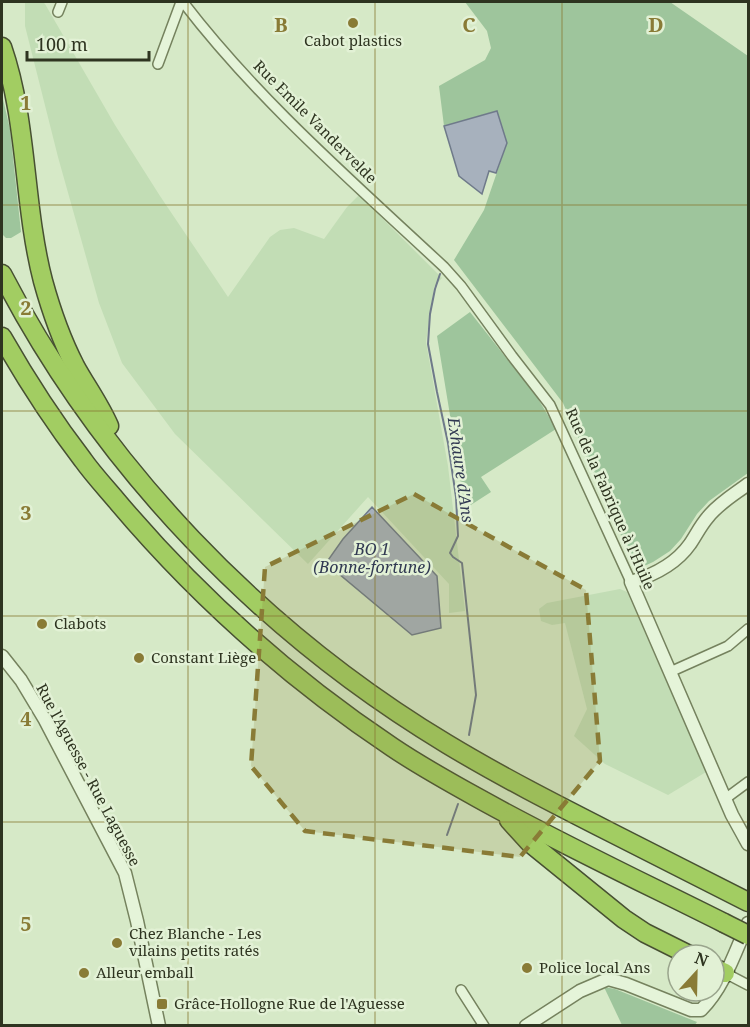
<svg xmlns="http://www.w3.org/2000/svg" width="750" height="1027" font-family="'Noto Serif',serif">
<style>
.farmland{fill:#c2ddb5}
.green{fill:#9ec59c}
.water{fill:#a7b1bd;stroke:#6f7a8a;stroke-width:1.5}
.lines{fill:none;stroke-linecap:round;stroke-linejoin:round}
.stream{stroke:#6f7a8a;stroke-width:2}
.minor-casing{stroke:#75825e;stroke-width:12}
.tertiary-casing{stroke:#75825e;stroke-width:15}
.motorway-casing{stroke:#475032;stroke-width:21}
.minor{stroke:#e5f4d9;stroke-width:9}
.tertiary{stroke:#e5f4d9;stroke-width:12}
.motorway{stroke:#a2cd62;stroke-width:18}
.motorway-bridge-casing{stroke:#475032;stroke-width:21;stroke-linecap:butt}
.motorway-bridge{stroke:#a2cd62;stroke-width:18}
.marked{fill:#897b36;fill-opacity:0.2;stroke:#897b36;stroke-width:4.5;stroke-dasharray:12 8;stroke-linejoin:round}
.grid{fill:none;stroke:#897b36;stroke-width:1.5;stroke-opacity:0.55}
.poi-dot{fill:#897b36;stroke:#e2f1d5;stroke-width:2}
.labels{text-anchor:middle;stroke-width:5;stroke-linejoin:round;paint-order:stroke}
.poi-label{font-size:15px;fill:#2e3420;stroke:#e2f1d5;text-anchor:start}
.street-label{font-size:15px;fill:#2e3420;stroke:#e2f1d5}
.water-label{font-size:16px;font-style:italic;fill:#313952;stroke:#e2f1d5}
.grid-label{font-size:20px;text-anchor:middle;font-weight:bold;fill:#897b36;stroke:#e2f1d5;stroke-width:5;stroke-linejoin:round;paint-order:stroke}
</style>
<rect width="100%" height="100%" fill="#d6e9c7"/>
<g class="farmland">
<polygon points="25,2 43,2 45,4 115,125 160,196 228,297 270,237 280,230 294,228 324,239 347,207 359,195 442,278 434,287 426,342 448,466 465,611 449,613 449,584 368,497 308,564 175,434 122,363 99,303 58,157 25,26"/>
<polygon points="620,589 627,592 706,772 668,795 605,764 574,736 587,709 565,623 552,625 541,621 539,609 547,603"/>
</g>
<g class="green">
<polygon points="465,2 670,2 748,56 748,473 709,501 697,514 681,539 670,551 653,562 642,567 636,567 630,556 563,403 454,260 484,210 507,143 496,111 444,126 439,86 485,60 491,48 487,31"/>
<polygon points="2,95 10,129 21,232 11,238 6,238 2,234"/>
<polygon points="470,312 537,397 556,429 481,477 491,492 463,510 460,476 437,336"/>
<polygon points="604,987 615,989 697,1022 694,1026 622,1025"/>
</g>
<g class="water">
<polygon points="497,111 507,143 496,173 489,171 482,194 459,176 444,126"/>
<polygon points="372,507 437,576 441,628 412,635 326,563 343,539"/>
</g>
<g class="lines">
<g class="stream">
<polyline points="440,274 435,289 430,314 428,344 437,392 448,443 456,497 458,536 450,553 453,557 462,563 476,695 469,735"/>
<polyline points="447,835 458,804"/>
</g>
<defs>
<g id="minor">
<path d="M183,2C258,100 353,182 444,267L461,286L512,356L550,405L631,582"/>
<polyline points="58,12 62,2"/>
<polyline points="158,64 181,2"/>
<polyline points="670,672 728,646 748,629"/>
<polyline points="725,799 748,782"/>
<polyline points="725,973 748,985"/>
<polyline points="461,990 484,1026"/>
</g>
<g id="tertiary">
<path d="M748,484C735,494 719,503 708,517C701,525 696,535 690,544C676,564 654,575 631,582L732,815L748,844"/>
<polyline points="2,656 21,680 45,720 125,873 137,921 159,1026"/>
<path d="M526,1026L580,991L608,979L626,984L691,1010H701C724,987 735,952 748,923"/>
</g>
<g id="motorway">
<path d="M2,47C28,122 23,204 43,281C51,310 61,339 75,366C86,386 100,405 109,426"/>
<path d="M2,274C102,467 261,632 447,744C500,776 555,804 610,832C656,855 702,879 748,902"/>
<path d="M2,337C26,379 53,421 83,460C93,474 105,487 116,500C196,595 289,678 392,747C420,766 449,782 478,798C559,843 642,882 724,923"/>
<polyline points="509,820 529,842 624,919 645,933 689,955"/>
<polyline points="714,968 725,973"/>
</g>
</defs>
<use href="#minor" class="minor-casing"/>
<use href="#tertiary" class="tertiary-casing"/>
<use href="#motorway" class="motorway-casing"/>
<use href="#minor" class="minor"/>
<use href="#tertiary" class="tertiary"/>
<use href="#motorway" class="motorway"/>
<defs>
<polyline id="motorway-bridge" points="724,923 748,935"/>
</defs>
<use href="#motorway-bridge" class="motorway-bridge-casing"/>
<use href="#motorway-bridge" class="motorway-bridge"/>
</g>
<path class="marked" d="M414,494L586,590L600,761L520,857L305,831L251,766L265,567Z"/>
<path class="grid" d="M188,2V1026M375,2V1026M562,2V1026M2,205H748M2,411H748M2,616H748M2,822H748"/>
<g class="poi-dot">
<circle cx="353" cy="23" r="6"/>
<circle cx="42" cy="624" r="6"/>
<circle cx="139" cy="658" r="6"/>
<circle cx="117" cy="943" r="6"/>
<circle cx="527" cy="968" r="6"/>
<circle cx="84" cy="973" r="6"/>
<rect x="156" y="998" width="12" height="12" rx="3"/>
</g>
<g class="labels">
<g class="poi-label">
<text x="353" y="46" text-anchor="middle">Cabot plastics</text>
<text x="54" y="629">Clabots</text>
<text x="151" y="663">Constant Liège</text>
<text x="129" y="939">Chez Blanche - Les<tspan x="129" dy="17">vilains petits ratés</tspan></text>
<text x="539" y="973">Police local Ans</text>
<text x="96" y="978">Alleur emball</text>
<text x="174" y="1009">Grâce-Hollogne Rue de l'Aguesse</text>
</g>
<g class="street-label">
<text transform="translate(315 122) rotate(45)" y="5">Rue Emile Vandervelde</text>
<text transform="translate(610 499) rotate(66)" y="5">Rue de la Fabrique à l'Huile</text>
<text transform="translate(88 775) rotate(62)" y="5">Rue l'Aguesse - Rue Laguesse</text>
</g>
<g class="water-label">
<text transform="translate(461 470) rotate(82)" y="6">Exhaure d'Ans</text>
<text x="372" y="555">BO 1<tspan x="372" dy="18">(Bonne-fortune)</tspan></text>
</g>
</g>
<g class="grid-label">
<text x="281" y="32">B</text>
<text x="469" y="32">C</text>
<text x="656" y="32">D</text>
<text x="26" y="110">1</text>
<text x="26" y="315">2</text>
<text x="26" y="520">3</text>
<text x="26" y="726">4</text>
<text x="26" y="931">5</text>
</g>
<rect width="750" height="1027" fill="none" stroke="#2e3420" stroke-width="6"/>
<g transform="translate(696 973) rotate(22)"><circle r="28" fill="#e2f1d5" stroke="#9aa58d" stroke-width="1.5"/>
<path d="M0-4.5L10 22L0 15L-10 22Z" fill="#897b36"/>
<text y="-9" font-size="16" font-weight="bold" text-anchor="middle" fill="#2e3420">N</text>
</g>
<path d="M27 51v9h122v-9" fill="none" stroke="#2e3420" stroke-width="3"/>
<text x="36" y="51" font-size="18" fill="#2e3420" stroke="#e2f1d5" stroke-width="4.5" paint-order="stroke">100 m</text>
</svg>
